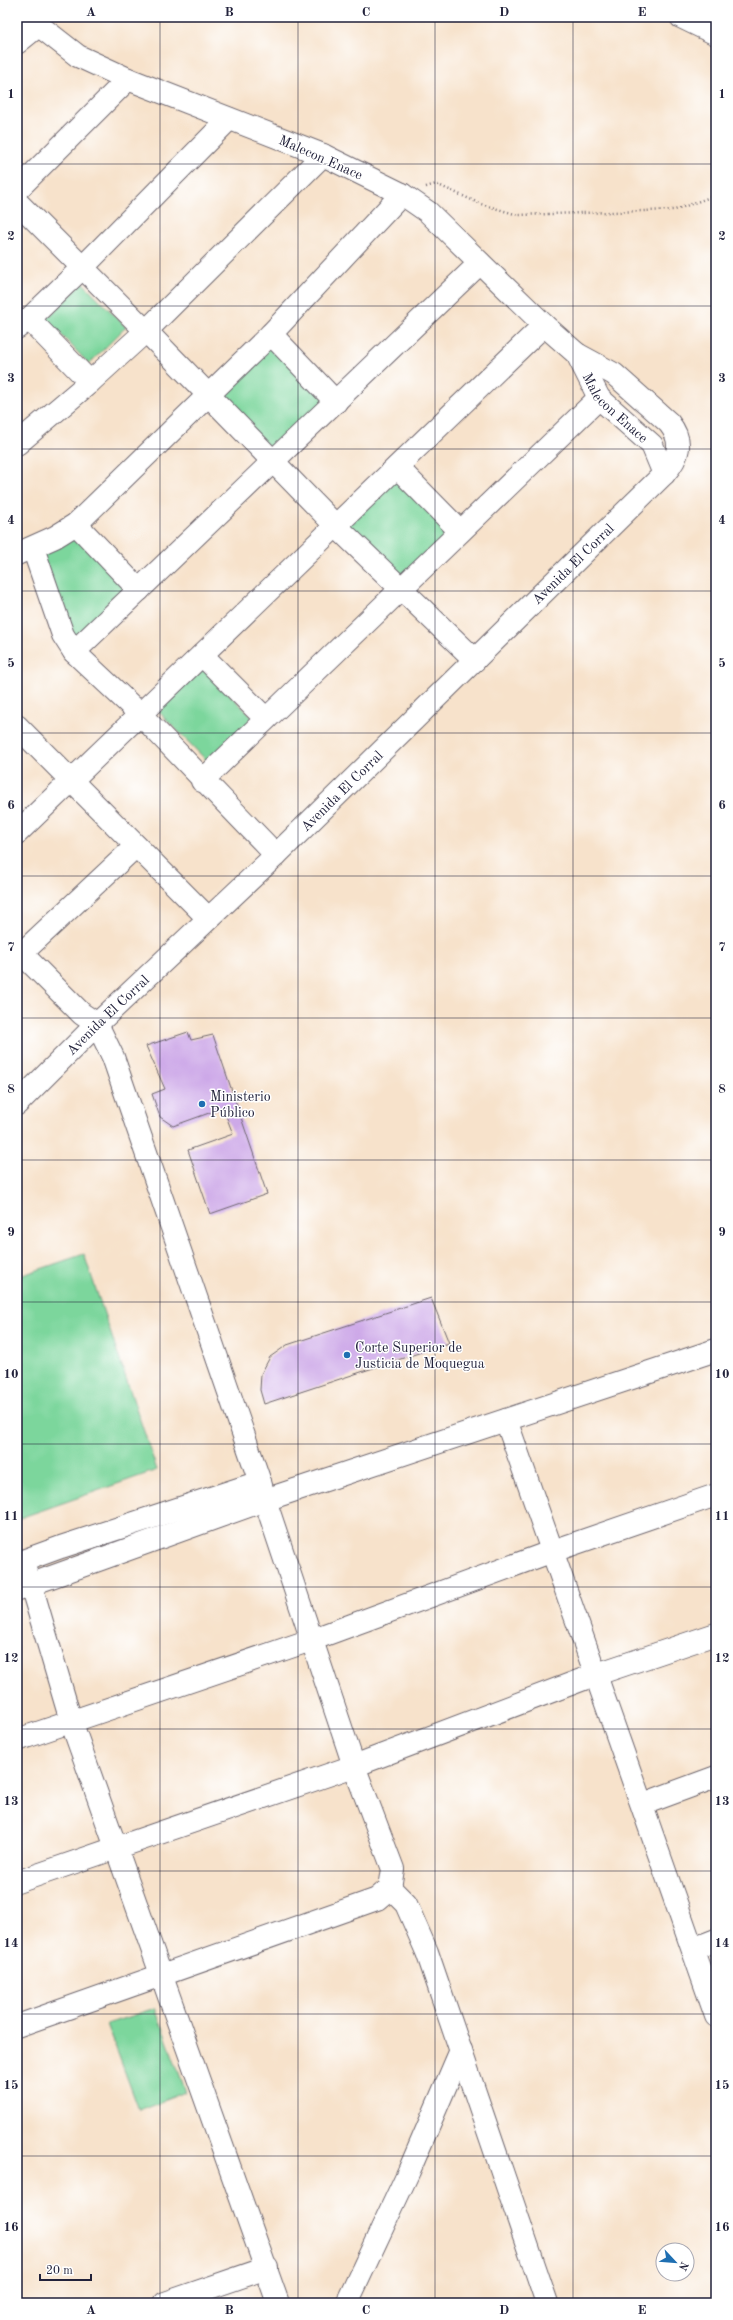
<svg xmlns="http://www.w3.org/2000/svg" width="733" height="2320" font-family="'Old Standard TT',serif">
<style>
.green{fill:#7cd69c;stroke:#4f7c6c}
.building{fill:#cda9e8}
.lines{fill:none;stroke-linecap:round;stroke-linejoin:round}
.minor-casing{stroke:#6d656d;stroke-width:24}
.path{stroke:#6d656d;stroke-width:2.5;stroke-dasharray:1 3;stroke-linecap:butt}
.minor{stroke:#fff;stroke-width:22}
.grid{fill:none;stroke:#22223b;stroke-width:1;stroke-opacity:0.55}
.poi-dot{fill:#1f6fb2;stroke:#fff;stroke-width:1.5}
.labels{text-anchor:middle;stroke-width:3;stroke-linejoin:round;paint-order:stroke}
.street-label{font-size:14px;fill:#22223b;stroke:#fff}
.poi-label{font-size:14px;fill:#22223b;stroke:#fff;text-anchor:start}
.neatline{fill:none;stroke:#22223b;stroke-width:1.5}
.grid-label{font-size:13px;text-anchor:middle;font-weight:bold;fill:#22223b}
</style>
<rect width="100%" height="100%" fill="#fff"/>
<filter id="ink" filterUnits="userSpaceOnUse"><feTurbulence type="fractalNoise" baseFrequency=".025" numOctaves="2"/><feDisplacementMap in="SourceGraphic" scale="8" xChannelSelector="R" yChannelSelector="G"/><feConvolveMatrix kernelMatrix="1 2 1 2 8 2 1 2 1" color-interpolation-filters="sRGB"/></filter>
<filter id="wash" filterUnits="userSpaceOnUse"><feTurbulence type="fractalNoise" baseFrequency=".012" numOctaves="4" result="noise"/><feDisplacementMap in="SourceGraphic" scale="16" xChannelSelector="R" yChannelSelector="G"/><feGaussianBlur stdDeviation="0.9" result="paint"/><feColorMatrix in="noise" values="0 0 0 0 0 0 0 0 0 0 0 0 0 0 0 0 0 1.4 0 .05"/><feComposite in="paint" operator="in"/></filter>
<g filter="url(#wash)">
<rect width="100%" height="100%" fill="#f7e2cb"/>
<g class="green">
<polygon points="83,283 126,327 89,364 46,319"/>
<polygon points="270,342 327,402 274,454 215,397"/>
<polygon points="396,473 453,532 400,582 343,526"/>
<polygon points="75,533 132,592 76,645 41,553"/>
<polygon points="201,665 254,719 209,763 157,710"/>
<polygon points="84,1254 157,1470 17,1519 17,1277"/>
<polygon points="155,2008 186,2092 139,2110 107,2024"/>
</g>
<g id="blocks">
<g class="building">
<polygon points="188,1032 191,1040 213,1035 267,1194 210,1214 188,1150 233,1134 223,1108 173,1126 160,1117 152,1094 165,1089 146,1046"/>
<polygon points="431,1298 449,1343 264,1404 260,1390 261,1374 270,1357 287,1345"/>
</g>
</g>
</g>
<g filter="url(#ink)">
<use href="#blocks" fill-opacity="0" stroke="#6d656d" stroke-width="1"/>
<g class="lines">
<defs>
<g id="minor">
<polyline points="681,17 716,34"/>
<polyline points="17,43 38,26"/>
<polyline points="17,190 128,79"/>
<polyline points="17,202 146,331 336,526 475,660"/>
<polyline points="29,319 90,382"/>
<polyline points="17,328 29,319 83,267 229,119"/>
<polyline points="271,334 336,402"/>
<path id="s1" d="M577,354L599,398L652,445L664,474"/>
<polyline points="17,444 90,382 146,331 323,155"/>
<polyline points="397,467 460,531"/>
<polyline points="76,524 139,590"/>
<polyline points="33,548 63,635 74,652 140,714 276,855"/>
<polyline points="17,554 55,537 76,524 271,334 402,194"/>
<polyline points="74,652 480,263"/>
<polyline points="202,655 266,719"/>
<polyline points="17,726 208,918"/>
<polyline points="202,781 599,398"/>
<polyline points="17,833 544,325"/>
<polyline points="17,949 82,1014 97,1024 113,1057 260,1482 265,1500 354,1766 393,1869 390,1888 377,1899 17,2026"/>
<polyline points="22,953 136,846"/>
<path id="s2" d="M17,1104L97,1024L276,855L664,474C679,457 684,442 669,423L614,374L577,354L544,325L428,212L402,194L323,155L128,79L78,56L28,17"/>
<polyline points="506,1420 716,2016"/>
<polyline points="22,1562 31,1585 71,1721 278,2303"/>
<polyline points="17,1563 61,1547 260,1482"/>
<polyline points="18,1589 265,1500 716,1350"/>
<polyline points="17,1740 311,1640 553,1551 716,1495"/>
<polyline points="643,1804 716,1777"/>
<polyline points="17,1882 354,1766 597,1674 716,1634"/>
<polyline points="390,1888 406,1904 427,1952 547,2303"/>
<polyline points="693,1949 716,1940"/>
<polyline points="165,2303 267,2268"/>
<polyline points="347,2303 409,2171 461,2050"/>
</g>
</defs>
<use href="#minor" class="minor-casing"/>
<polyline class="path" points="426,187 436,184 481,204 518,215 675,210 716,195"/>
<use href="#minor" class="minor"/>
</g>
</g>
<path class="grid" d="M160,17V2303M298,17V2303M435,17V2303M573,17V2303M17,164H716M17,306H716M17,449H716M17,591H716M17,733H716M17,876H716M17,1018H716M17,1160H716M17,1302H716M17,1444H716M17,1587H716M17,1729H716M17,1871H716M17,2014H716M17,2156H716"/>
<g class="poi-dot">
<circle cx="202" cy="1104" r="4"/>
<circle cx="347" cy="1355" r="4"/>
</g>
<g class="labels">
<g class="street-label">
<text transform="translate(321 157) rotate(24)" y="5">Malecon Enace</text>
<text dy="5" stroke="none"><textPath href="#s1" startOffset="67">Malecon Enace</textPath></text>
<text dy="5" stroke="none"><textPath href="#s2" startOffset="775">Avenida El Corral</textPath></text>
<text dy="5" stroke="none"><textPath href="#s2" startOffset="451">Avenida El Corral</textPath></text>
<text dy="5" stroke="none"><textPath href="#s2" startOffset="127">Avenida El Corral</textPath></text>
</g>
<g class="poi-label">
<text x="210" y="1101">Ministerio<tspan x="210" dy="16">Público</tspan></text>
<text x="355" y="1352">Corte Superior de<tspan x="355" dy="16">Justicia de Moquegua</tspan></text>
</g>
</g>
<rect width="733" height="2320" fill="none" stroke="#fff" stroke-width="44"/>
<g transform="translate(675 2262) rotate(116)"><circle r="19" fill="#ffffff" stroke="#a7a7b1"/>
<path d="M0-3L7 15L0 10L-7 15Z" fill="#1f6fb2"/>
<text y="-6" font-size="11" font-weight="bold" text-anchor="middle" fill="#22223b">N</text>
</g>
<path d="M40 2274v6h51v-6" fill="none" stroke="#22223b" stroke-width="2"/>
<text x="46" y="2274" font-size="12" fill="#22223b" stroke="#ffffff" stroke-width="3" paint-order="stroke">20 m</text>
<rect x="22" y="22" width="689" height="2276" class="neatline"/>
<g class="grid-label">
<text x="91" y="16">A</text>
<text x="229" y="16">B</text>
<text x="366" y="16">C</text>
<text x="504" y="16">D</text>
<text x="642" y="16">E</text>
<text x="11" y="98">1</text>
<text x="722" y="98">1</text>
<text x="11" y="240">2</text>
<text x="722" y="240">2</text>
<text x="11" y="382">3</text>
<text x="722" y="382">3</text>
<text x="11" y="524">4</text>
<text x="722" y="524">4</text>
<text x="11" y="667">5</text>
<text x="722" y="667">5</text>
<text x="11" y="809">6</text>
<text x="722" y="809">6</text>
<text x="11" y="951">7</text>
<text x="722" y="951">7</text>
<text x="11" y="1093">8</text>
<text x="722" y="1093">8</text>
<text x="11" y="1236">9</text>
<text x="722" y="1236">9</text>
<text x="11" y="1378">10</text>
<text x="722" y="1378">10</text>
<text x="11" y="1520">11</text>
<text x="722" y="1520">11</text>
<text x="11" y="1662">12</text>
<text x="722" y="1662">12</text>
<text x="11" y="1805">13</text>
<text x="722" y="1805">13</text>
<text x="11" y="1947">14</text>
<text x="722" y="1947">14</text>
<text x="11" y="2089">15</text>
<text x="722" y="2089">15</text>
<text x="11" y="2231">16</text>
<text x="722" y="2231">16</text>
<text x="91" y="2314">A</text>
<text x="229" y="2314">B</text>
<text x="366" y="2314">C</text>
<text x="504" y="2314">D</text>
<text x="642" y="2314">E</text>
</g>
</svg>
